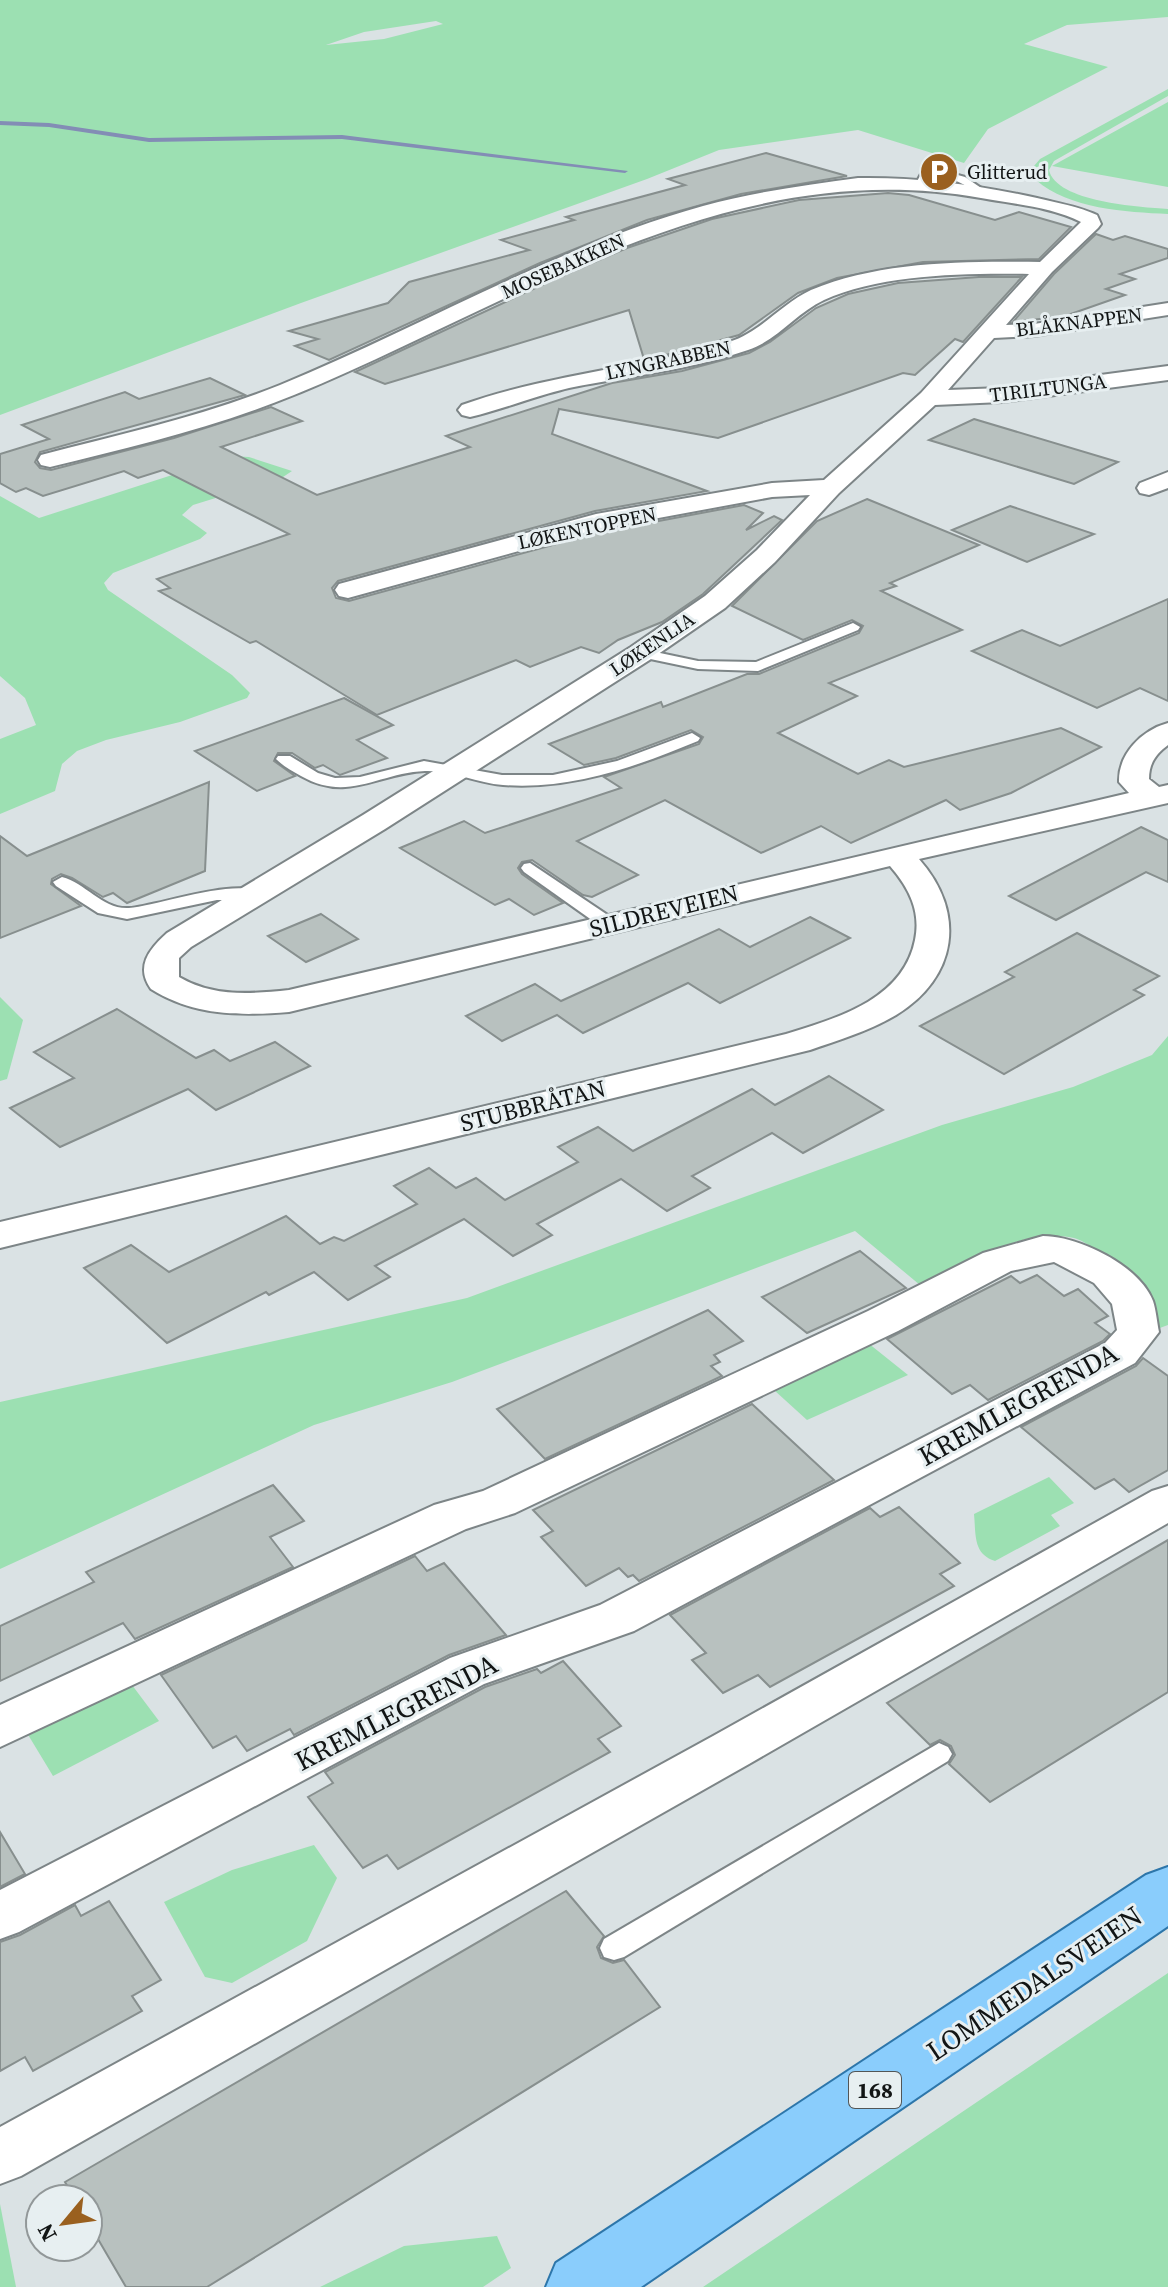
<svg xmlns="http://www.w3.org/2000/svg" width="1168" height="2287" font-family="'Source Serif 4',serif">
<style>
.green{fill:#9ce0b2;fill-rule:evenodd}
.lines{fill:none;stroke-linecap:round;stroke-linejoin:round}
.stream{fill:#838db5;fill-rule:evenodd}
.building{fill:#b8c1bf;stroke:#878f8e;stroke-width:2}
.lane-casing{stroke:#7d8587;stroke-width:4}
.street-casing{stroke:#7d8587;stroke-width:4}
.primary-casing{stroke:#2d76aa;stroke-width:4}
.lane{fill:#fff;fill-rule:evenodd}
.street{fill:#fff;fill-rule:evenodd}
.primary{fill:#8acdfc;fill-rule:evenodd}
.labels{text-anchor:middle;stroke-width:6;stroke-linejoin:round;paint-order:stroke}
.far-poi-label{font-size:20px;fill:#121515;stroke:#e7eff1;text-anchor:start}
.far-street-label{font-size:20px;fill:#121515;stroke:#e7eff1}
.shield{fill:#e7eff1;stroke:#525657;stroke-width:2}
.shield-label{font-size:22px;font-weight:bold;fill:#121515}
.street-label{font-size:24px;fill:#121515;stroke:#e7eff1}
.near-street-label{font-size:28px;fill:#121515;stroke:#e7eff1}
</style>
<rect width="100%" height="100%" fill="#dae2e4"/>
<g class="green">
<path d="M0,0H1168V17L1067,25L1024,44L1108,67L988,129L964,163L858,130L719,150L647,179L301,303L0,415ZM436,21L443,24L384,39L326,45L364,32Z"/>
<path d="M1168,89V96L1054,161L1049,170C1056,202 1140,207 1168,209V214C1126,212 1069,209 1036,180L1034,166L1040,159Z"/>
<polygon points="1168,102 1168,187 1052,166"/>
<polygon points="231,456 249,457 292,471 283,477 193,505 182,515 207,533 200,539 113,573 104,583 108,590 232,675 250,693 247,698 180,722 106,740 77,751 62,764 55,791 0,814 0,739 36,725 25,698 0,676 0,496 39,518"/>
<polygon points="0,997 23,1020 7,1079 0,1081"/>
<path d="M1168,1036V1325L1157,1329C1160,1306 1145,1293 1129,1278C1119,1268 1088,1241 1074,1238C1019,1226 971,1264 926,1290L855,1231L452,1382L314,1425L0,1569V1402L467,1298L942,1125L1073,1087L1152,1055Z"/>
<polygon points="868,1343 908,1375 807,1420 774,1390"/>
<path d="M1049,1477L1074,1503L1051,1515L1060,1526L995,1561C973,1554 976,1535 974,1514Z"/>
<polygon points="129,1681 159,1721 53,1776 27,1733"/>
<polygon points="314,1845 337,1878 307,1941 232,1983 205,1977 164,1902 232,1870"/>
<polygon points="1168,1972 1168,2287 703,2287 1168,1973"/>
<polygon points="0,2204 16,2287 0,2287"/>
<polygon points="497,2236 511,2268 483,2287 320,2287 404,2246"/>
</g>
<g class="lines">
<polygon class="stream" points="0,121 49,123 149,138 342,135 628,171 625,173 342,139 149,142 49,127 0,125"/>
</g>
<g class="building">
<polygon points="766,153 847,176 741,194 647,220 540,263 329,360 295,346 318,339 289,331 388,303 409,282 529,250 501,240 574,220 566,217 685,185 668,179"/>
<polygon points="888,193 909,195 995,220 1019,212 1071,227 1039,259 923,262 837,278 798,293 739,335 662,356 644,359 629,310 385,384 355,372 544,284 627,248 712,219 799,200"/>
<polygon points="1096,234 1113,240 1125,236 1168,249 1168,258 1120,274 1135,279 1106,289 1125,295 1065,316 1013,322 1054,274"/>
<polygon points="979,277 1022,277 963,342 955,339 915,375 903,373 718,438 559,409 552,434 707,491 595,511 338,581 332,588 336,598 349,601 600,532 744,505 763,513 746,530 774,516 782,520 703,594 662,622 618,640 599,653 581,647 530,667 516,660 377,715 256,641 250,643 159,591 170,588 157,579 289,534 163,470 138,478 124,471 43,496 26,488 16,492 0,483 0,454 49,439 22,425 125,392 139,399 210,378 245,395 40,452 35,462 40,468 51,470 174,438 271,407 302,421 221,447 317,495 470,447 446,436 612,383 682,371 749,353 770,342 816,308 848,294 898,283"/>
<polygon points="974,419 1118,462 1074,484 929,440"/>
<polygon points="867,499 979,545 890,583 896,586 881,591 962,630 829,683 857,696 778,733 858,774 889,760 904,767 1061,728 1101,747 1011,793 960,810 946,800 851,843 821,826 761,853 665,800 577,841 638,875 592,897 583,895 532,860 522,862 518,868 522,874 563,903 534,915 509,899 495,905 400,848 464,821 485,833 621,788 604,777 699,744 703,737 691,730 616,758 584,765 549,744 661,702 663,707 747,674 759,674 859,633 863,626 852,620 803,640 732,606 817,521"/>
<polygon points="1010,506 1094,534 1027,562 952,530"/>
<polygon points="1168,599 1168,701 1140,688 1097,708 972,651 1022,630 1060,646"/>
<polygon points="344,698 393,725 357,740 387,758 340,775 323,765 315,768 292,753 278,753 274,761 295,776 257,791 195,751"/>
<polygon points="209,782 205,871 127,903 113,893 103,897 72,878 61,874 52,879 51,884 81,906 0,938 0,836 27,856"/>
<polygon points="1141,827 1168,840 1168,882 1146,872 1056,920 1009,896"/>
<polygon points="321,914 358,939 306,962 268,936"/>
<polygon points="810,917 850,938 720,1003 688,983 583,1033 557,1015 502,1041 466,1016 535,984 561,1001 719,929 750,947"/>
<polygon points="1077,933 1159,976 1134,990 1144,995 1004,1074 920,1026 1014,977 1005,972"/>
<polygon points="117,1009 196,1058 214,1050 230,1061 275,1042 310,1066 216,1110 188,1089 60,1147 10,1108 74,1078 34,1052"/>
<polygon points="829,1076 883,1110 803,1153 772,1133 692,1176 710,1188 667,1211 621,1179 537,1224 552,1235 513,1256 464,1219 375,1266 390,1277 348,1300 314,1272 269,1295 266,1292 167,1343 84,1268 131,1245 169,1272 286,1216 320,1244 334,1237 344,1241 417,1204 394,1186 429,1168 456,1188 476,1178 505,1200 578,1162 558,1147 598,1127 633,1151 752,1089 775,1105"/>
<polygon points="860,1251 906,1288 807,1333 762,1297"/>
<polygon points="1037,1275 1064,1296 1078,1289 1108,1316 1095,1323 1110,1334 1103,1341 988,1400 970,1385 952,1394 887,1339 1011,1276 1020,1283"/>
<polygon points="708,1310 743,1341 714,1355 720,1362 711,1366 722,1376 545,1459 497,1409"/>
<polygon points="1143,1358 1168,1376 1168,1470 1129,1492 1114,1479 1095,1489 1021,1427 1136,1366"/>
<polygon points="752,1404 834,1480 639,1581 633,1575 628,1577 619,1568 586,1586 541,1537 553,1531 533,1510"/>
<polygon points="273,1485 304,1521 270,1537 293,1567 135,1639 123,1623 0,1681 0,1626 94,1582 86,1572"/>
<polygon points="899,1507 960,1563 940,1574 954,1586 770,1687 758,1675 723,1693 692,1660 706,1653 670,1615 866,1510 870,1508 880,1517"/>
<polygon points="1168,1540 1168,1692 990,1802 949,1764 955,1755 951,1746 940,1740 930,1745 887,1703"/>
<polygon points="415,1556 427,1571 444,1563 506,1635 449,1655 294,1735 290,1729 247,1751 236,1736 213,1748 161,1675"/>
<polygon points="563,1661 621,1726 598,1739 610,1752 398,1869 387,1855 363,1868 308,1797 333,1783 325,1772 485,1687 537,1669 541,1673"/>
<polygon points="0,1832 25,1874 0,1887"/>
<polygon points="566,1891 604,1936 597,1947 601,1958 613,1963 624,1960 660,2007 207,2287 126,2287 88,2222 88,2199 75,2199 65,2182"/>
<polygon points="109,1901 161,1980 132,1996 142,2011 33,2071 25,2057 0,2071 0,1942 20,1935 75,1905 81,1916"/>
</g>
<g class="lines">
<defs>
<g id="lane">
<path d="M940,170L965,177L987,192L979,194C962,183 948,174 928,178L923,187L915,185L921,174Z"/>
<polygon points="853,623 860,627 858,630 758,671 698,669 636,656 634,653 641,649 698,661 756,662"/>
<path d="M692,733L700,738L698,741C635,767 572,790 503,785C477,783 451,770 425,771C378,773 348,803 301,776C292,771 283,766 276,759L278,756H290L318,773L335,778L360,777L424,761L502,775H553L617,761Z"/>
<polygon points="530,863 615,920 618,924 615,928 603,928 524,872 521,868 524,864"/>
<path d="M62,877C86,883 103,910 129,908C158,906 243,875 264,895L255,900H217L127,919L98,913L56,886L53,882Z"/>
<polygon points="939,1743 948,1747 952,1754 948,1761 624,1957 614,1960 604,1957 600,1948 604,1939"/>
</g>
<g id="street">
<path d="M858,178C919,177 978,185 1037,198C1057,203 1078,206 1097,215L1101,224L1098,228L1052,272L1006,325L1034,324L1168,303V315L1034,336L994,338L948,390L1002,388L1168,366V380L1002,402L935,405L839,493L775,562L725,608L651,659L385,829L191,947L179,958V977C213,997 250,994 289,990L1129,793L1119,782C1118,754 1142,730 1168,723V745C1156,754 1149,763 1149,779L1159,787L1168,785V803L919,859C967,913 957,978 896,1015C869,1031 839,1040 810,1050L0,1248V1222L786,1034C837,1018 903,1000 915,940C921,911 909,888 890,866L289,1012C240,1016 194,1016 151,989C135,967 149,949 167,933L363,815L631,647L705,596L757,550L810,495L772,497L599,529L348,598L339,596L335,590L339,584L596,514L772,483L824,480L921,393L1029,274C967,273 881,274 824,300C796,313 778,340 748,350C690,370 629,376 569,388C535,396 504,409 470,417L462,415L458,410L462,405C549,374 641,368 729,342C761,332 781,304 811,290C880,261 966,261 1040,262L1081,222C1052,207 1013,204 981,198C729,153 516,304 294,395C216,427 132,447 50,467L41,465L38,460L41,455C121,434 203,416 280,385C421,327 555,247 703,206C754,192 806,185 858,178Z"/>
<polygon points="1168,472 1168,488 1149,495 1140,493 1137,488 1140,483"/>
<path d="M1043,1236C1078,1236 1139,1265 1153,1301C1156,1310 1157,1322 1159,1332L1135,1363L634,1631L484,1684L19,1932L0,1939V1890L450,1658L600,1605L1105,1343L1117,1330L1112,1304L1094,1283L1054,1262L1011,1271L898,1331L515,1513L466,1529L0,1747V1705L434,1505L483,1491L868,1311L983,1253Z"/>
<polygon points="1168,1486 1168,1523 749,1764 21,2176 0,2184 0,2127 713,1736 1152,1491"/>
</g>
<polygon id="primary" points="1168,1867 1168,1926 641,2287 546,2287 556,2263 1146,1875"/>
</defs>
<use href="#lane" class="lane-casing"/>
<use href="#street" class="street-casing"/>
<use href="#primary" class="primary-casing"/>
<use href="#lane" class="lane"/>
<use href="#street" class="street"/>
<use href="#primary" class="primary"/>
</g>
<defs>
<symbol id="parking-disc" viewBox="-11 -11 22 22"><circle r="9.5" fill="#9a601f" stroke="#e7eff1"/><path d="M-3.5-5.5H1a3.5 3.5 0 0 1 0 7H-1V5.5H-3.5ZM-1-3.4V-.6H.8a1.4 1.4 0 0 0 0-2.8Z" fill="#fff"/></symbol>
</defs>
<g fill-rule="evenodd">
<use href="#parking-disc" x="917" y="150" width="44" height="44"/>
</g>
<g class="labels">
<g class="far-poi-label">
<text x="967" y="179">Glitterud</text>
</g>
<g class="far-street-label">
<text transform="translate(563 266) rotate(-24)" y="7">MOSEBAKKEN</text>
<text transform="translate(1079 322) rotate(-7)" y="7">BLÅKNAPPEN</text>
<text transform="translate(668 360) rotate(-12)" y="7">LYNGRABBEN</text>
<text transform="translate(1048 388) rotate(-7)" y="7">TIRILTUNGA</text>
<text transform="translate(587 528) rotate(-12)" y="7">LØKENTOPPEN</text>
<text transform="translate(652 644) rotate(-34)" y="7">LØKENLIA</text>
</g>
<rect class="shield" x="849" y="2072" width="52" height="36" rx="6"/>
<g class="shield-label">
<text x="875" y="2098">168</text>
</g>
<g class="street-label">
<text transform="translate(664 911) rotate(-14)" y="8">SILDREVEIEN</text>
<text transform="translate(533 1106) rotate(-14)" y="8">STUBBRÅTAN</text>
</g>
<g class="near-street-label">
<text transform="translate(1018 1404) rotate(-29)" y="10">KREMLEGRENDA</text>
<text transform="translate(396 1712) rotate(-27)" y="10">KREMLEGRENDA</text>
<text transform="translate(1034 1983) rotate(-34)" y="10">LOMMEDALSVEIEN</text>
</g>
</g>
<g transform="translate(64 2223) rotate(241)"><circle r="38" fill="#e7eff1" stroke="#929899" stroke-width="2"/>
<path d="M0-6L14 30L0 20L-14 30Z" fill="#9a601f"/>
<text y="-12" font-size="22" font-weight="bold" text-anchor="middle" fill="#121515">N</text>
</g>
</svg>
